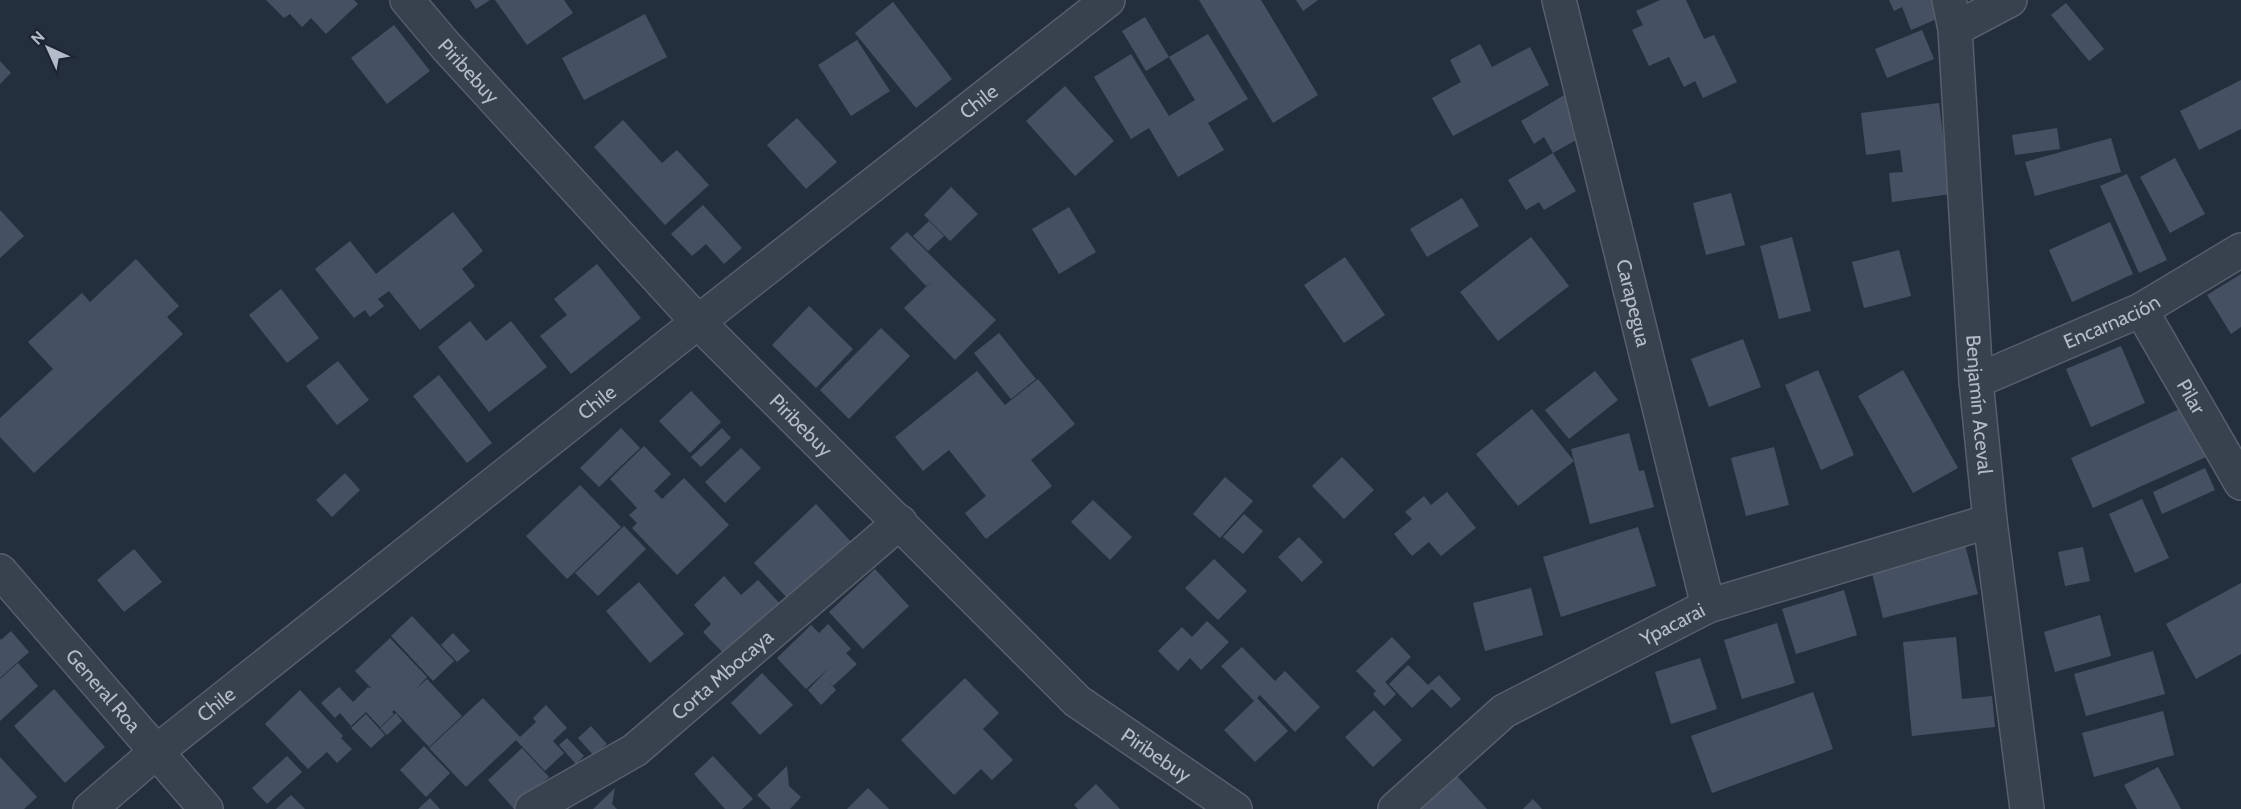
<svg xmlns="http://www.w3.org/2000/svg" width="2241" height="809" font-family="Cabin,sans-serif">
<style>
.building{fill:#455162}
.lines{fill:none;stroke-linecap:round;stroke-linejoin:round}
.minor-casing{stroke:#565f6c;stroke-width:36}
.tertiary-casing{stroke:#565f6c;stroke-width:36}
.minor{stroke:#38414e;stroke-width:33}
.tertiary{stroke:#38414e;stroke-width:33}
.labels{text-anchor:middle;stroke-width:6;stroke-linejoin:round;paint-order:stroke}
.street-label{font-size:20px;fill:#b4bcc9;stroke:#1d2633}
</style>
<rect width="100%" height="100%" fill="#242f3e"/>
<g class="building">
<polygon points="266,0 354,0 358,4 326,34 311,18 302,27 290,14 284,18"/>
<polygon points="470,0 490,0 476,9"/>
<polygon points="495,0 564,0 573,13 527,45"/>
<polygon points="1199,0 1261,0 1318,95 1273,123"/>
<polygon points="1296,0 1318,0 1303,11"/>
<polygon points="1660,0 1686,0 1704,39 1714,35 1737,82 1703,98 1695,81 1684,87 1669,57 1649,66 1632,30 1643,25 1636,11"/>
<polygon points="1889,0 1946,0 1951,13 1911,30 1902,7 1894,11"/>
<polygon points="893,2 952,79 916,108 855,33"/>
<polygon points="2066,3 2104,49 2089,61 2051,15"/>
<polygon points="645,14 667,57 584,100 562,58"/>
<polygon points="1145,17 1169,57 1146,71 1122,31"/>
<polygon points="394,25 430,71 387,104 351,58"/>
<polygon points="1922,30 1934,59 1887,78 1875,49"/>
<polygon points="1208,34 1248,99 1208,123 1224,150 1178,177 1149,128 1131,139 1094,77 1131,54 1169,116 1195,100 1169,57"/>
<polygon points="857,40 890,91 851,116 818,65"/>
<polygon points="1480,44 1492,67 1530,47 1549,85 1453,136 1432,98 1461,82 1450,60"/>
<polygon points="0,61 11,73 0,84"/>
<polygon points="2241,80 2241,129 2199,150 2180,111"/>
<polygon points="1065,86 1114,141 1075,176 1026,121"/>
<polygon points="1569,92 1585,119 1571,127 1578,139 1553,153 1544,137 1534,144 1521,121"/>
<polygon points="1939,103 1951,194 1892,202 1889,173 1903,172 1900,150 1866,155 1861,113"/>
<polygon points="797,118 837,162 806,189 767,145"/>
<polygon points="623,120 662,163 677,150 709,185 665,225 594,147"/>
<polygon points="2057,128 2060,149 2015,155 2012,135"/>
<polygon points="2111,138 2121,172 2035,196 2025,162"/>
<polygon points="1553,153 1576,191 1544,210 1539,202 1526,210 1508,180"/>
<polygon points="2175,158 2205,214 2170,233 2140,177"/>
<polygon points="2127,174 2167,260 2139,273 2100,186"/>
<polygon points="951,187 978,214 950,241 924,215"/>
<polygon points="1731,193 1745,245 1706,255 1693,203"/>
<polygon points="1462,198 1479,226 1427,257 1410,229"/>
<polygon points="703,205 742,248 724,264 706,244 692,256 671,234"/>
<polygon points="1069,207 1096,252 1059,274 1032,229"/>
<polygon points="0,210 24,236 0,258"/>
<polygon points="453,212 483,251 462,269 475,286 420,330 389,291 378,299 384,306 370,317 365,310 354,318 315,269 350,241 376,274"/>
<polygon points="929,221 944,236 928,251 913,236"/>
<polygon points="2110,222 2133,274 2072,302 2049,250"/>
<polygon points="907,232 996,320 955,360 904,308 932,281 926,286 890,248"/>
<polygon points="1531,237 1569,286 1498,341 1460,292"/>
<polygon points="1792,237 1811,311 1779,319 1760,246"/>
<polygon points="1899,250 1911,296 1864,308 1852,262"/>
<polygon points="1345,257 1385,315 1344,343 1304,285"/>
<polygon points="136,259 179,306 167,317 183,334 34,473 0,437 0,418 53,369 28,342 82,293 90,302"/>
<polygon points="597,264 641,318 571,374 540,336 567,315 554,299"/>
<polygon points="2241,274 2241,327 2231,334 2207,295"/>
<polygon points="281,289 319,338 287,363 249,315"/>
<polygon points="809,306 853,349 816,388 772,345"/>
<polygon points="470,321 486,341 511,321 547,367 489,412 438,347"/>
<polygon points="881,328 910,356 849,419 820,390"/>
<polygon points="999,333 1036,379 1011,399 974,353"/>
<polygon points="1743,339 1761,387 1709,407 1691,359"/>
<polygon points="2121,346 2145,403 2091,427 2066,369"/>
<polygon points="338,361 369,400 337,425 306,386"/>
<polygon points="1818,370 1854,455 1821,470 1785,385"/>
<polygon points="1903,370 1958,468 1913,493 1858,396"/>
<polygon points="977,371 1005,405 1038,379 1075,424 1031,460 1052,486 986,539 965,513 986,496 949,450 923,471 895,437"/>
<polygon points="1595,371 1618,400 1569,439 1545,410"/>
<polygon points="439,375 492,443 467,463 413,396"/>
<polygon points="691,391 721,422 690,453 659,421"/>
<polygon points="2184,407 2206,457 2093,508 2071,458"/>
<polygon points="1532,409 1574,461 1518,506 1476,454"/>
<polygon points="621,428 640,448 599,487 580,468"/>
<polygon points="722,428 731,438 701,467 691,457"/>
<polygon points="1629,433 1639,471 1644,470 1654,507 1590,524 1571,449"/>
<polygon points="644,446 671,474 654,491 662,499 684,478 729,525 677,575 632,528 637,523 629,515 637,508 610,479"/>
<polygon points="1774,447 1789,505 1746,516 1731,458"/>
<polygon points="741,448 761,468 725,503 705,482"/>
<polygon points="1342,457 1374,490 1344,519 1312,486"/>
<polygon points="2205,468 2215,490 2162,514 2153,492"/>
<polygon points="345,473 360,490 332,517 316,500"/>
<polygon points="1225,477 1253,501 1220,538 1193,514"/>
<polygon points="580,485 621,527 567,579 526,536"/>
<polygon points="1447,492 1476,528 1441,556 1429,542 1412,556 1394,534 1412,519 1405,512 1424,496 1431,505"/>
<polygon points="2142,499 2169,558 2135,573 2109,514"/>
<polygon points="1093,500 1132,537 1110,560 1071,522"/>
<polygon points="816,504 854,545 792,603 754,563"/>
<polygon points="1244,514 1263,531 1243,554 1223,537"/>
<polygon points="624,526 646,549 598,596 575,573"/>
<polygon points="1638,527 1656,586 1561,617 1543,557"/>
<polygon points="1299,537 1323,562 1302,582 1278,557"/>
<polygon points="1964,541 1978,594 1883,618 1870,565"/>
<polygon points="2083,547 2090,581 2065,586 2058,552"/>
<polygon points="134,549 162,582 124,612 97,580"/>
<polygon points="1214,559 1247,591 1218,620 1185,588"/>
<polygon points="875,569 909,606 863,649 829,612"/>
<polygon points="724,576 741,595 758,580 782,606 728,658 703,632 711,624 694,605"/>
<polygon points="639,582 684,634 650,663 606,611"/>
<polygon points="2241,583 2241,654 2196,679 2166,624"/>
<polygon points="1531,588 1543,635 1485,651 1473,603"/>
<polygon points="1844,590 1857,635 1796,654 1782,609"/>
<polygon points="2100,615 2111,656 2055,672 2044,632"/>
<polygon points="412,616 454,661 433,681 391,636"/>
<polygon points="1207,621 1229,642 1201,670 1190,658 1178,671 1158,651 1182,627 1192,637"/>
<polygon points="1777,623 1795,683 1742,699 1724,640"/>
<polygon points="828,624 851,649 846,653 857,664 833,686 828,681 836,690 821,705 808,690 829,668 806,689 777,658 811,625 819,633"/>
<polygon points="11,631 29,652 0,678 0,638 1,640"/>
<polygon points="453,633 470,651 457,662 441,645"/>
<polygon points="1392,637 1411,657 1385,682 1396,694 1384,706 1373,694 1376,691 1356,671"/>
<polygon points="1956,637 1962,699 1992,696 1995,727 1912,736 1903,642"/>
<polygon points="390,638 427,677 415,690 427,679 462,716 429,747 394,710 392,712 394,714 380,727 366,712 351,726 340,713 335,718 321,703 339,687 353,702 368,687 372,689 355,671"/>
<polygon points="1242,647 1275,681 1285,671 1320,707 1295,732 1260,695 1257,698 1288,731 1255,762 1224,730 1254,701 1221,666"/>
<polygon points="2153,651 2165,694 2086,716 2074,674"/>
<polygon points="1700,658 1717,709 1671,724 1655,672"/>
<polygon points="18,663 38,686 0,721 0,679"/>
<polygon points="1408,665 1428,685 1439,675 1461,699 1451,708 1432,689 1412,708 1389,684"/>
<polygon points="762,673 793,705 760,735 731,703"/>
<polygon points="965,678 999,713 983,729 1013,760 992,780 981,769 954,795 901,740"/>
<polygon points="54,689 105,747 65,783 14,726"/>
<polygon points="300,690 343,736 341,738 352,749 337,763 327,752 308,769 265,724"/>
<polygon points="1813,692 1833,749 1712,793 1691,736"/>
<polygon points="483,698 520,737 536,722 533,718 546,705 567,728 553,741 564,753 545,771 516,740 466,787 429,748"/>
<polygon points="1374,710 1402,740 1373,767 1345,737"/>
<polygon points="2163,711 2174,755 2094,777 2082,733"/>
<polygon points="396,713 402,721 387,735 380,728"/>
<polygon points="366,714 385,735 371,748 351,728"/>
<polygon points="591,726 607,744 594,756 578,738"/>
<polygon points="567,738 584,756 576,764 559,745"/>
<polygon points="424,746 450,773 426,797 400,770"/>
<polygon points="522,748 549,777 514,809 488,780"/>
<polygon points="287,756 302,772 267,804 252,788"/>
<polygon points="713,756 753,799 742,809 725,809 694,774"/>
<polygon points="0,757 37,797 24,809 0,809"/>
<polygon points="787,766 789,786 801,797 790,809 771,809 757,795"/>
<polygon points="2158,767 2181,809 2137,809 2124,785"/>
<polygon points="1457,776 1487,809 1421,809"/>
<polygon points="1096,784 1120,809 1078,809 1074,805"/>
<polygon points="615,788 612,804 617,809 593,809"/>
<polygon points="868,788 889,809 847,809"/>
<polygon points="291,795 305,809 276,809"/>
<polygon points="430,798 440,809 418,809"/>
<polygon points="1533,799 1542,809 1523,809"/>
</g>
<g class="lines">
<defs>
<g id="minor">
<path id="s1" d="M407,0L445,45L698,322L1077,701L1235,809"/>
<path id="s2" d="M1559,0L1708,606"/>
<polyline points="1955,29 2010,0"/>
<path id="s3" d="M2141,310L2241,483"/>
<path id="s4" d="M1976,381L2141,310L2241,250"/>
<path id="s5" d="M0,571L206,809"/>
<path id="s6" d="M90,809L156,752L698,322L1108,0"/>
<path id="s7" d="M532,809L635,750L900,522"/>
<path id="s8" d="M1395,809L1504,711L1708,606L1990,521"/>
</g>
<g id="tertiary">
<path id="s9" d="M1949,0L1955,29L1976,381L1990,521L2027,809"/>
</g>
</defs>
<use href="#minor" class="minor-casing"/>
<use href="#tertiary" class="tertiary-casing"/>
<use href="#minor" class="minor"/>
<use href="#tertiary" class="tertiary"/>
</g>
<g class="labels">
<g class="street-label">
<text dy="7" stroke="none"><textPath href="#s1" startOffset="94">Piribebuy</textPath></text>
<text dy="7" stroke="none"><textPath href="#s6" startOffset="1136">Chile</textPath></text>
<text dy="7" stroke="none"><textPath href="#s2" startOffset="312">Carapegua</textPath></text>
<text dy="7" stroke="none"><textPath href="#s4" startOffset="148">Encarnación</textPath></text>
<text dy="7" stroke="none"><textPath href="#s3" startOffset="100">Pilar</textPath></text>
<text dy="7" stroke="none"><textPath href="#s6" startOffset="650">Chile</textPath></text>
<text dy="7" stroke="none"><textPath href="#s9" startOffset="406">Benjamín Aceval</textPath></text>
<text dy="7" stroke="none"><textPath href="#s1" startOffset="580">Piribebuy</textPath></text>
<text dy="7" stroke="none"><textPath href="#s8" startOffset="336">Ypacarai</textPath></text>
<text dy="7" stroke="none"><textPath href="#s7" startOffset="234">Corta Mbocaya</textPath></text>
<text dy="7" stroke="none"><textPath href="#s5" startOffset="158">General Roa</textPath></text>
<text dy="7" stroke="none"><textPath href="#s6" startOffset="164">Chile</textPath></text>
<text dy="7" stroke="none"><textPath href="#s1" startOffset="1066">Piribebuy</textPath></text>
</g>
</g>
<g transform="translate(48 48) rotate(315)" stroke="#1d2633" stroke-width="4.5" paint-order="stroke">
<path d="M0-4.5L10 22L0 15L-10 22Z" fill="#b4bcc9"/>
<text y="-9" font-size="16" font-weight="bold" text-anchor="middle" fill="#b4bcc9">N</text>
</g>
</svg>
